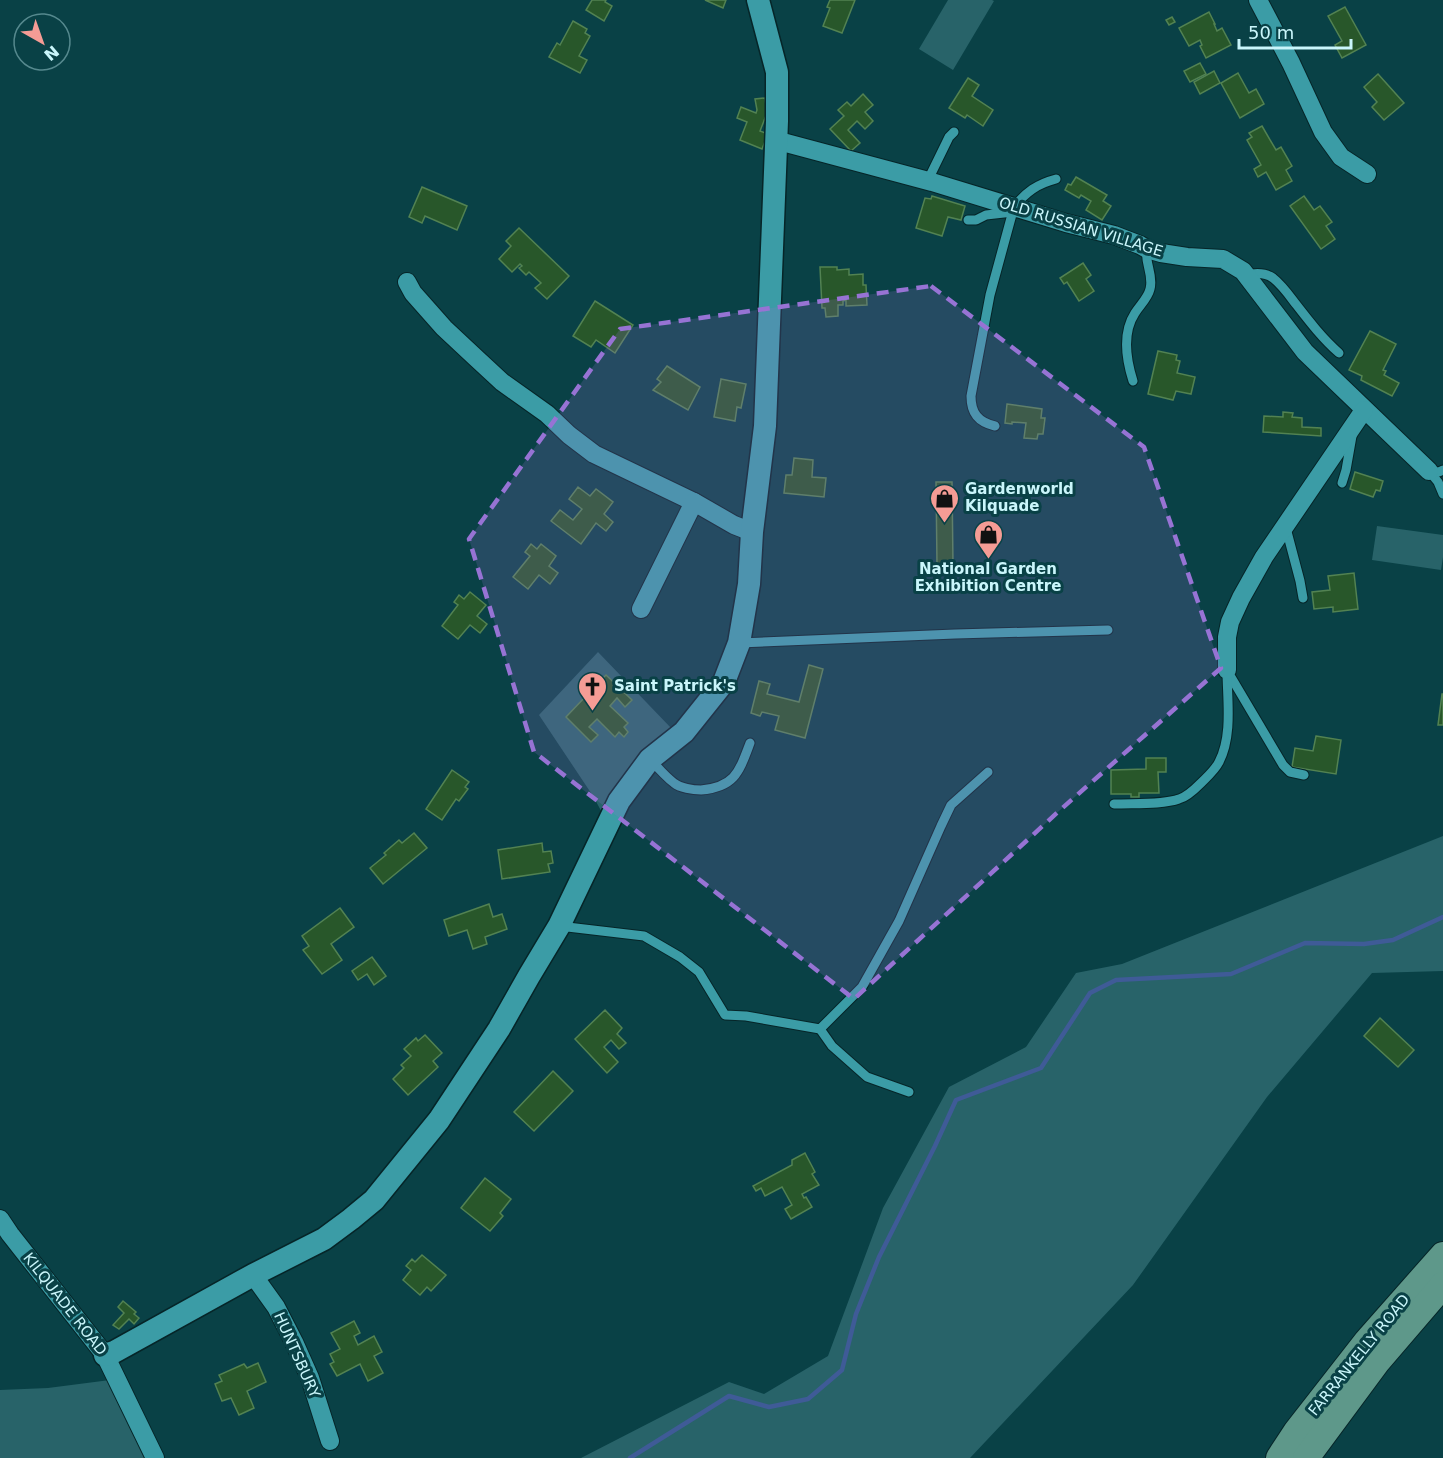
<svg xmlns="http://www.w3.org/2000/svg" width="1443" height="1458" font-family="'DejaVu Sans',sans-serif">
<style>
.green{fill:#286369}
.lines{fill:none;stroke-linecap:round;stroke-linejoin:round}
.stream{stroke:#3f5b97;stroke-width:4.5}
.building{fill:#28572a;stroke:#528252;stroke-width:1.5}
.service-casing{stroke:#062528;stroke-width:11}
.minor-casing{stroke:#062528;stroke-width:20}
.tertiary-casing{stroke:#062528;stroke-width:25}
.secondary-casing{stroke:#062528;stroke-width:28}
.service{stroke:#3b9ca6;stroke-width:9}
.minor{stroke:#3b9ca6;stroke-width:18}
.tertiary{stroke:#3b9ca6;stroke-width:22}
.secondary{stroke:#5e988a;stroke-width:26}
.marked{fill:#9773d4;fill-opacity:0.2;stroke:#9773d4;stroke-width:4.5;stroke-dasharray:12 8;stroke-linejoin:round}
.labels{text-anchor:middle;stroke-width:6;stroke-linejoin:round;paint-order:stroke}
.street-label{font-size:15px;fill:#caf6fb;stroke:#094146}
.poi-label{font-size:15px;font-weight:bold;fill:#caf6fb;stroke:#094146;text-anchor:start}
</style>
<rect width="100%" height="100%" fill="#094146"/>
<g class="green">
<polygon points="948,0 992,0 994,1 953,70 919,49"/>
<polygon points="1377,526 1443,535 1443,557 1441,570 1372,560"/>
<polygon points="598,652 672,729 605,818 593,796 539,715"/>
<polygon points="1443,836 1443,971 1372,973 1267,1097 1133,1285 970,1458 581,1458 729,1382 764,1394 828,1356 883,1208 949,1087 1026,1047 1076,973 1122,964"/>
<polygon points="110,1380 147,1458 0,1458 0,1390 48,1388"/>
</g>
<g class="lines">
<polyline class="stream" points="630,1458 729,1396 769,1407 808,1399 842,1370 856,1314 879,1257 935,1146 956,1100 1041,1068 1090,993 1116,980 1231,974 1305,943 1364,944 1393,940 1443,917"/>
</g>
<g class="building">
<polygon points="592,0 606,0 605,2 612,6 604,21 586,10"/>
<polygon points="705,0 726,0 723,8"/>
<polygon points="830,0 855,0 842,33 823,26 830,8 827,7"/>
<polygon points="1345,7 1366,45 1342,58 1335,45 1342,41 1328,16"/>
<polygon points="1209,12 1215,24 1214,24 1217,31 1222,28 1231,45 1206,58 1200,46 1202,45 1200,40 1189,46 1179,28"/>
<polygon points="1172,17 1175,22 1169,25 1166,20"/>
<polygon points="573,21 587,29 585,33 590,36 579,56 587,60 580,73 549,57 557,43 560,45"/>
<polygon points="1200,63 1206,74 1190,82 1184,71"/>
<polygon points="1214,71 1220,83 1200,94 1194,82"/>
<polygon points="1238,73 1249,93 1256,89 1264,104 1240,118 1221,83"/>
<polygon points="1378,74 1404,103 1384,120 1372,107 1377,102 1364,87"/>
<polygon points="968,78 979,85 972,96 993,110 983,126 967,115 965,118 949,108"/>
<polygon points="863,94 873,105 865,112 873,121 865,129 857,121 848,130 860,143 851,151 830,129 844,116 838,110 847,102 851,106"/>
<polygon points="765,98 767,113 760,131 768,134 762,149 740,140 747,122 737,118 741,107 756,113 757,110 755,99"/>
<polygon points="1262,126 1276,150 1281,147 1292,166 1286,170 1292,181 1276,190 1266,172 1258,177 1254,169 1261,165 1247,140 1252,137 1249,133"/>
<polygon points="1076,177 1107,195 1103,201 1111,206 1102,220 1086,210 1091,201 1081,195 1079,198 1065,190 1068,184 1071,185"/>
<polygon points="422,187 467,206 457,230 425,216 422,223 409,217"/>
<polygon points="932,196 965,206 961,220 948,217 942,236 916,228 925,198 931,199"/>
<polygon points="1304,196 1314,210 1320,206 1332,222 1326,226 1335,239 1321,249 1290,206"/>
<polygon points="519,228 569,276 547,299 535,288 541,283 529,272 526,275 519,268 522,266 520,264 512,272 499,259 511,246 506,241"/>
<polygon points="1083,263 1091,275 1086,279 1094,291 1079,301 1067,282 1064,284 1060,278"/>
<polygon points="820,267 837,267 837,270 849,269 849,275 863,274 863,285 866,285 867,305 846,306 846,300 843,301 843,305 838,305 838,316 826,317 825,308 822,308"/>
<polygon points="595,301 633,325 615,353 596,340 591,347 573,336"/>
<polygon points="1370,331 1396,344 1383,370 1386,371 1384,375 1399,383 1392,396 1361,380 1362,376 1349,370"/>
<polygon points="1158,351 1177,355 1176,360 1180,361 1177,373 1195,377 1191,394 1176,391 1173,400 1148,394"/>
<polygon points="667,366 700,387 688,410 653,390 661,382 657,379"/>
<polygon points="721,379 746,384 741,408 737,407 735,421 714,417"/>
<polygon points="1007,404 1042,409 1041,418 1045,418 1043,434 1038,434 1037,439 1024,438 1026,423 1012,422 1012,424 1005,423"/>
<polygon points="1283,412 1293,413 1292,417 1302,418 1302,427 1321,428 1321,436 1263,432 1264,416 1283,417"/>
<polygon points="794,458 813,460 812,477 826,478 824,497 784,493 786,475 792,475"/>
<polygon points="1355,472 1383,481 1380,491 1376,490 1373,497 1350,489"/>
<polygon points="936,482 952,482 953,565 937,565"/>
<polygon points="578,487 590,496 596,489 613,502 604,514 613,522 606,531 596,523 581,544 551,521 560,510 573,520 582,509 569,499"/>
<polygon points="531,544 537,549 541,544 556,556 549,566 558,573 550,584 539,575 528,589 513,577 530,556 525,552"/>
<polygon points="1354,573 1358,609 1333,612 1333,607 1314,609 1312,592 1330,590 1328,576"/>
<polygon points="470,592 486,605 477,616 487,624 480,633 470,625 458,639 442,626 458,605 454,602 459,595 464,599"/>
<polygon points="809,665 823,669 805,738 775,730 779,716 762,712 760,716 751,713 759,681 770,684 767,694 799,702"/>
<polygon points="606,675 632,700 625,707 617,698 610,706 628,723 624,727 628,732 624,737 619,732 615,737 597,719 589,727 598,735 591,742 566,717"/>
<polygon points="1442,694 1443,694 1443,725 1438,725"/>
<polygon points="1316,736 1341,740 1336,774 1292,767 1295,748 1313,751"/>
<polygon points="1146,758 1166,758 1166,772 1158,772 1159,793 1139,793 1139,797 1131,797 1131,794 1111,794 1111,770 1146,769"/>
<polygon points="452,770 469,782 465,787 468,789 459,801 456,799 442,820 426,809"/>
<polygon points="414,833 427,848 383,884 370,868 386,855 384,853 399,840 402,843"/>
<polygon points="542,843 543,852 551,851 553,863 548,864 550,872 502,879 498,850"/>
<polygon points="489,904 493,917 502,914 507,929 485,937 487,944 473,949 467,930 449,936 444,920"/>
<polygon points="340,908 354,927 331,944 342,960 322,974 303,950 309,946 302,936"/>
<polygon points="372,957 386,976 374,985 367,974 358,980 352,971"/>
<polygon points="605,1010 622,1028 617,1034 626,1043 619,1049 611,1040 604,1047 618,1062 607,1073 575,1039"/>
<polygon points="1380,1018 1414,1050 1398,1067 1364,1036"/>
<polygon points="425,1035 442,1053 433,1061 438,1067 408,1095 393,1079 404,1068 401,1065 411,1056 404,1049 416,1038 418,1041"/>
<polygon points="553,1071 573,1091 534,1131 514,1112"/>
<polygon points="805,1153 815,1172 812,1174 819,1185 802,1194 804,1198 806,1197 812,1207 791,1219 785,1209 792,1205 782,1187 765,1196 761,1188 756,1191 753,1186 792,1165 792,1160"/>
<polygon points="485,1178 511,1199 500,1213 503,1216 490,1231 461,1208"/>
<polygon points="422,1255 446,1275 431,1291 427,1287 420,1295 403,1280 411,1270 406,1266 412,1259 415,1262"/>
<polygon points="123,1301 136,1312 134,1314 139,1318 134,1324 129,1319 119,1329 113,1325 124,1313 118,1307"/>
<polygon points="354,1321 360,1333 354,1336 358,1345 374,1336 382,1352 374,1356 383,1373 368,1381 360,1364 337,1376 330,1364 334,1362 330,1354 340,1349 331,1333"/>
<polygon points="258,1363 266,1382 247,1391 254,1408 239,1415 231,1398 222,1401 215,1384 222,1381 219,1375 244,1364 247,1368"/>
</g>
<g class="lines">
<defs>
<g id="service">
<polyline points="928,180 949,137 954,132"/>
<polyline points="968,220 976,220 986,215 1013,212"/>
<path d="M1246,275C1255,273 1266,273 1273,278C1282,285 1289,295 1295,303C1309,321 1322,338 1339,353"/>
<path d="M1133,381C1126,359 1122,333 1135,313C1140,305 1148,298 1150,289C1154,275 1144,262 1147,249"/>
<path d="M995,426C978,422 971,413 971,396L990,295L1014,207C1026,192 1037,184 1056,179"/>
<polyline points="1429,471 1438,482 1443,494"/>
<polyline points="1429,471 1439,472 1443,470"/>
<polyline points="1342,483 1346,470 1352,436"/>
<polyline points="1286,528 1300,581 1303,598"/>
<polyline points="739,643 955,634 1108,630"/>
<polyline points="1228,672 1283,765 1290,772 1304,775"/>
<path d="M651,760C658,768 666,777 674,783C680,788 693,790 701,790C735,787 739,772 750,743"/>
<path d="M1114,804C1133,803 1162,805 1179,799C1187,797 1195,789 1201,783C1207,777 1215,770 1219,762C1233,735 1227,699 1227,670"/>
<polyline points="559,926 644,936 680,957 699,972 725,1015 746,1016 820,1029 862,987 899,921 941,826 951,805 988,772"/>
<polyline points="820,1029 832,1046 867,1077 909,1092"/>
</g>
<g id="minor">
<polyline points="1258,0 1291,63 1323,132 1341,157 1367,174"/>
<polyline points="775,140 932,182 1066,223 1114,235 1140,245 1147,249 1161,253 1187,257 1223,259 1243,271 1305,352 1429,471"/>
<polyline points="407,282 413,293 444,328 475,357 502,382 547,414 569,435 594,454 694,502 734,525 752,532"/>
<polyline points="641,609 694,502"/>
<polyline points="1227,670 1227,637 1230,622 1241,598 1264,557 1364,410"/>
<polyline points="0,1219 10,1234 105,1355 155,1458"/>
<polyline points="253,1275 276,1307 294,1342 310,1378 330,1441"/>
</g>
<polyline id="tertiary" points="105,1355 114,1352 253,1275 324,1239 351,1219 374,1200 439,1120 499,1029 529,976 559,926 619,801 650,759 684,732 724,682 739,643 749,584 752,532 765,426 777,121 777,72 758,0"/>
<g id="secondary">
<polyline points="1279,1458 1296,1432 1367,1341 1443,1255"/>
<polyline points="1306,1458 1377,1362 1443,1285"/>
</g>
</defs>
<use href="#service" class="service-casing"/>
<use href="#minor" class="minor-casing"/>
<use href="#tertiary" class="tertiary-casing"/>
<use href="#secondary" class="secondary-casing"/>
<use href="#service" class="service"/>
<use href="#minor" class="minor"/>
<use href="#tertiary" class="tertiary"/>
<use href="#secondary" class="secondary"/>
</g>
<path class="marked" d="M931,286L1144,447L1221,668L1059,811L854,999L534,752L469,539L620,329Z"/>
<defs>
<symbol id="shop-pin" viewBox="-11 -11 22 30"><path d="M0 17L-7.5 6A9.5 9.5 0 1 1 7.5 6Z" fill="#f59c95" stroke="#094146"/><path d="M-5-2.5h2.3a2.7 3.5 0 0 1 5.4 0H5L5.5 6h-11ZM-1.5-2.5h3a1.5 2.3 0 0 0-3 0Z" fill="#111"/></symbol>
<symbol id="church-pin" viewBox="-11 -11 22 30"><path d="M0 17L-7.5 6A9.5 9.5 0 1 1 7.5 6Z" fill="#f59c95" stroke="#094146"/><path d="M-1.2-6h2.4v3.5h3.3v2.4h-3.3V6h-2.4V-.1h-3.3v-2.4h3.3Z" fill="#111"/></symbol>
</defs>
<g fill-rule="evenodd">
<use href="#shop-pin" x="928" y="482" width="33" height="45"/>
<use href="#shop-pin" x="972" y="518" width="33" height="45"/>
<use href="#church-pin" x="576" y="670" width="33" height="45"/>
</g>
<g class="labels">
<g class="street-label">
<text transform="translate(1081 227) rotate(17)" y="5">OLD RUSSIAN VILLAGE</text>
<text transform="translate(65 1304) rotate(52)" y="5">KILQUADE ROAD</text>
<text transform="translate(297 1355) rotate(66)" y="5">HUNTSBURY</text>
<text transform="translate(1359 1355) rotate(-51)" y="5">FARRANKELLY ROAD</text>
</g>
<g class="poi-label">
<text x="965" y="494">Gardenworld<tspan x="965" dy="17">Kilquade</tspan></text>
<text x="988" y="574" text-anchor="middle">National Garden<tspan x="988" dy="17">Exhibition Centre</tspan></text>
<text x="614" y="691">Saint Patrick's</text>
</g>
</g>
<g transform="translate(42 42) rotate(140)"><circle r="28" fill="#094146" stroke="#56898e" stroke-width="1.5"/>
<path d="M0-4.5L10 22L0 15L-10 22Z" fill="#f59c95"/>
<text y="-9" font-size="16" font-weight="bold" text-anchor="middle" fill="#caf6fb">N</text>
</g>
<path d="M1239 39v9h112v-9" fill="none" stroke="#caf6fb" stroke-width="3"/>
<text x="1248" y="39" font-size="18" fill="#caf6fb" stroke="#094146" stroke-width="4.5" paint-order="stroke">50 m</text>
</svg>
